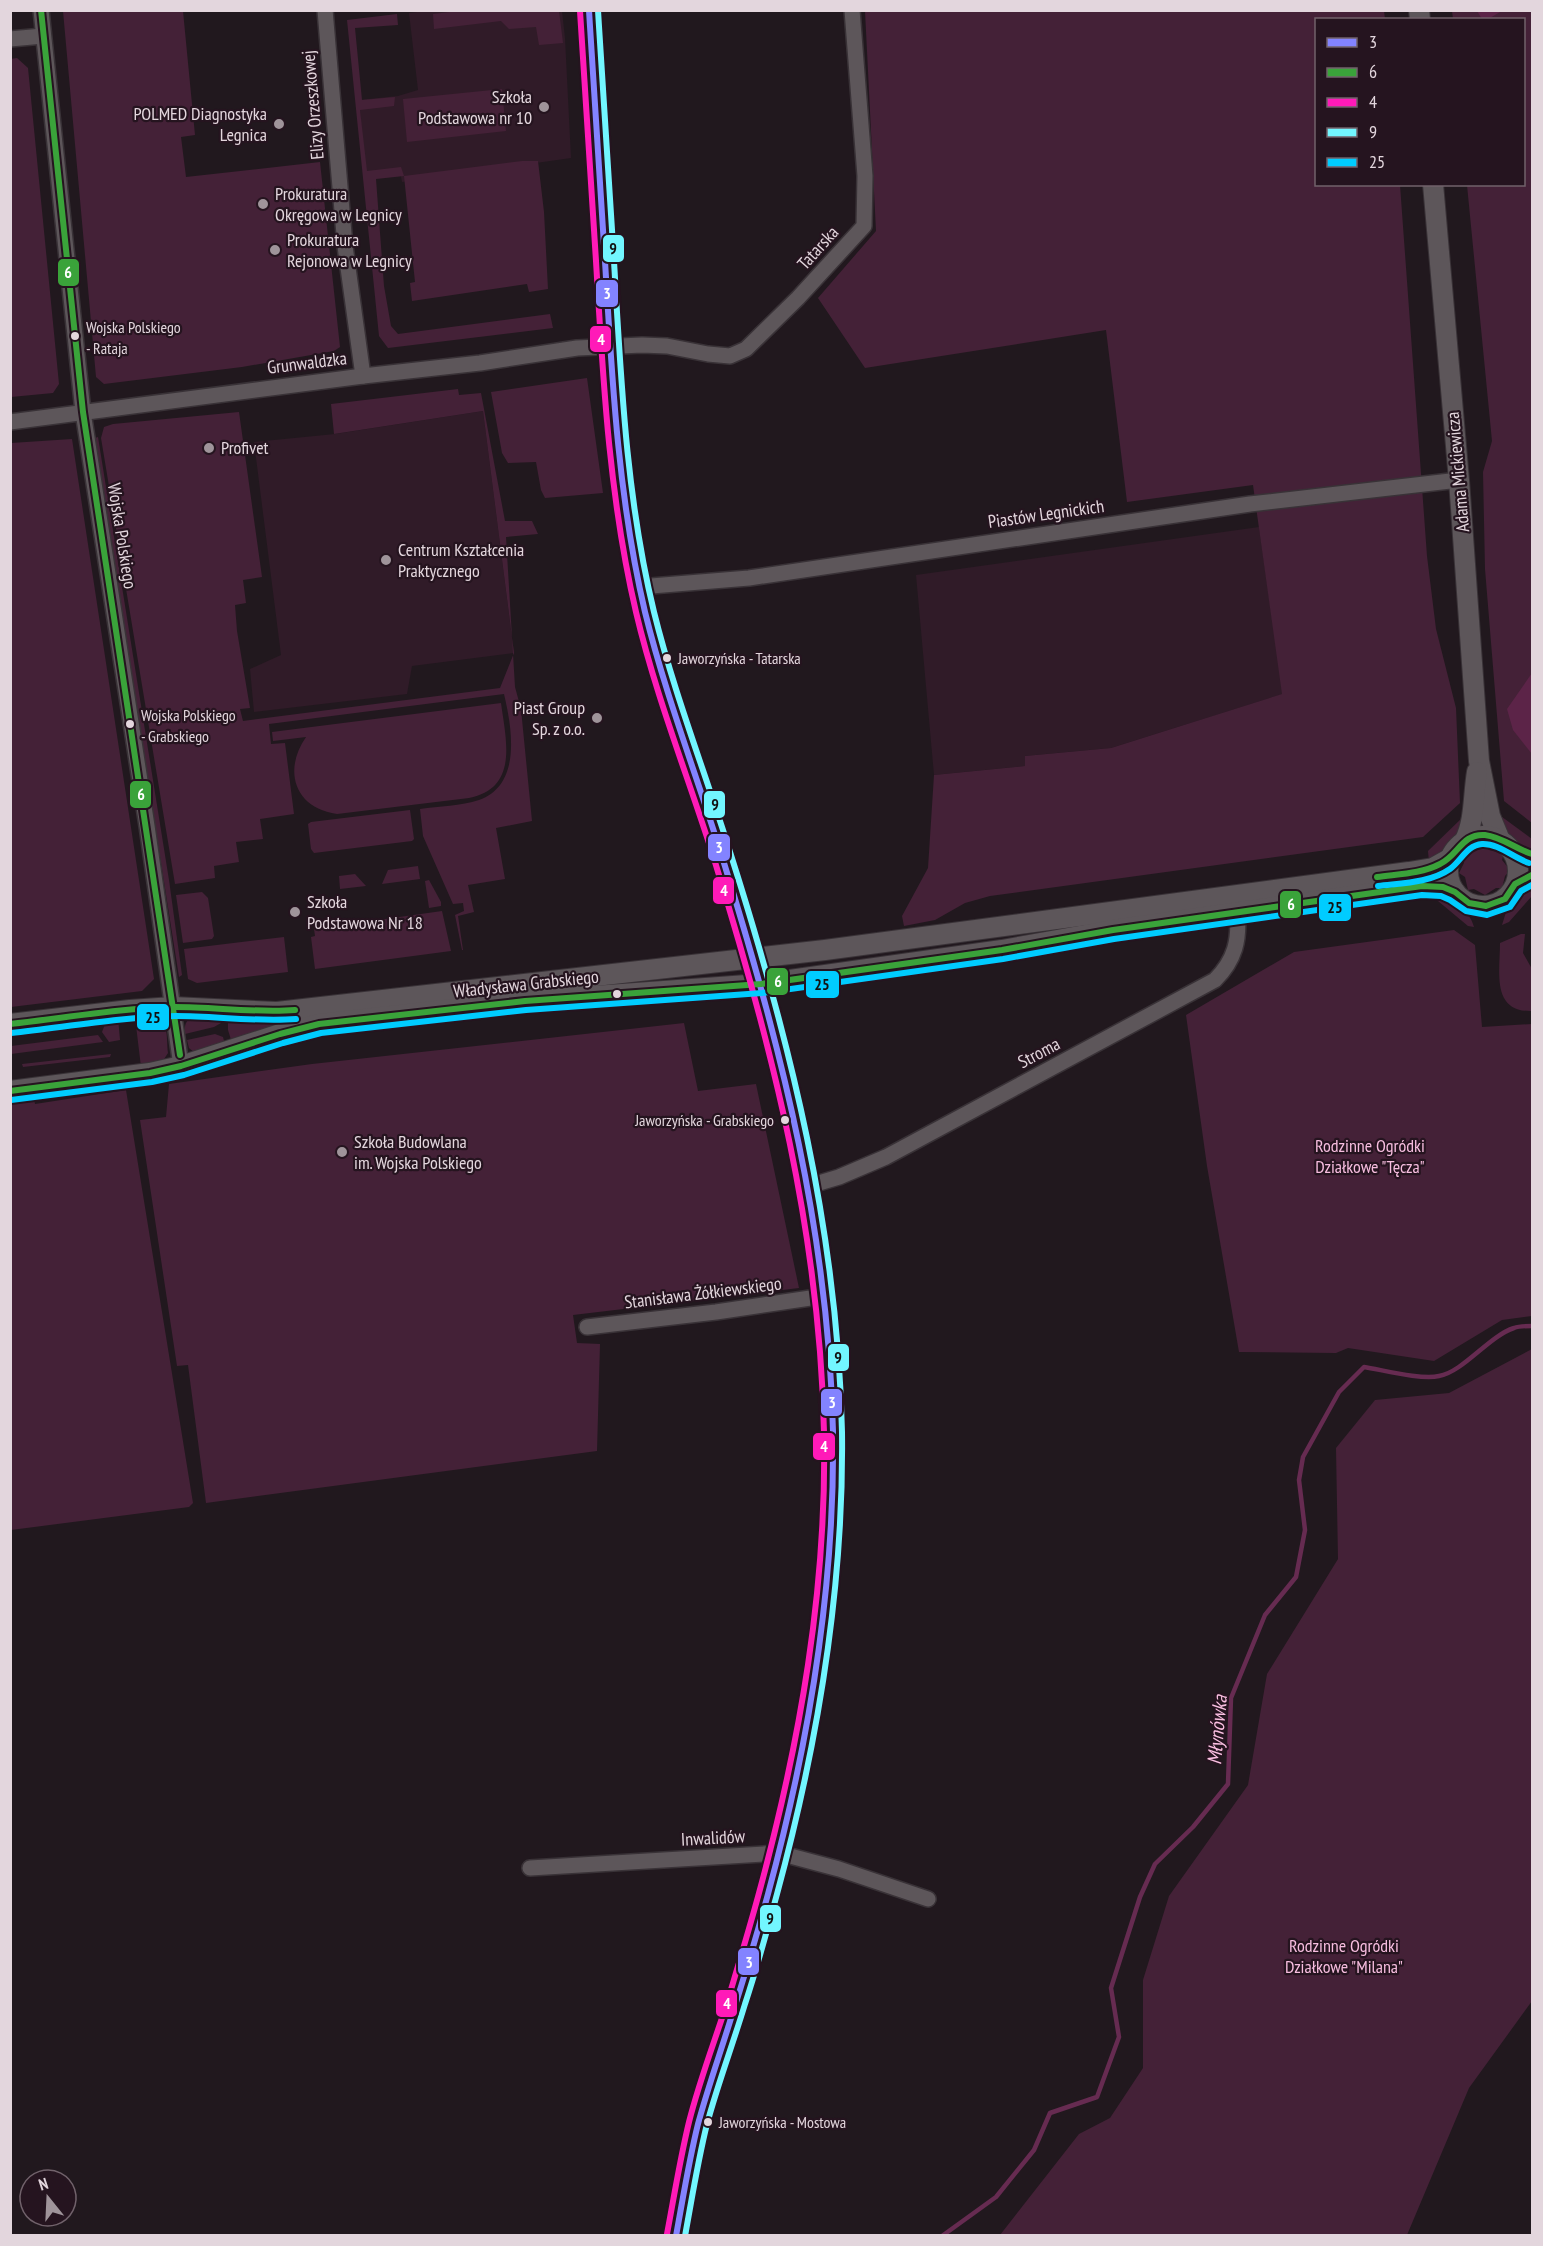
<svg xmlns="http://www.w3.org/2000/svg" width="1543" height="2246" font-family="'PT Sans Narrow',sans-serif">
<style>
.built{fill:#301b28}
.green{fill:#442137}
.forest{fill:#5c2448}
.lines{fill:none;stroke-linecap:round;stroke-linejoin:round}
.stream{stroke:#662b51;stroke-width:4.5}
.minor-casing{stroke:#393237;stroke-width:18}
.tertiary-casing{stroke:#393237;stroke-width:22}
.minor{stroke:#5d565a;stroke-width:15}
.tertiary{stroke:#5d565a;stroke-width:20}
.bus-1-casing{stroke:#25141f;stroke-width:10}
.bus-2-casing{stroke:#25141f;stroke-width:10}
.bus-3-casing{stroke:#25141f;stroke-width:10}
.bus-4-casing{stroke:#25141f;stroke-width:10}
.bus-5-casing{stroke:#25141f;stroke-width:10}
.bus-1{stroke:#8383ff;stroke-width:6}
.bus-2{stroke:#3aa33a;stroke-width:6}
.bus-3{stroke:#ff1ab8;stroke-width:6}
.bus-4{stroke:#72f6ff;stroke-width:6}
.bus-5{stroke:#0cf;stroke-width:6}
.poi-dot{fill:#9f949a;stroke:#25141f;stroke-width:2}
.bus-dot{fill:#e3d6dd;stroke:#25141f;stroke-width:2}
.labels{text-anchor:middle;stroke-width:4.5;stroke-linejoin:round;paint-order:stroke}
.bus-label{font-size:16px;fill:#e3d6dd;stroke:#25141f;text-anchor:start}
.poi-label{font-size:18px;fill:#e3d6dd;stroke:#25141f;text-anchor:start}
.street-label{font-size:18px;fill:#e3d6dd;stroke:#25141f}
.park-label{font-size:18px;fill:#f7bddf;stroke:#25141f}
.water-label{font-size:20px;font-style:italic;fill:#fabfe1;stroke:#25141f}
.line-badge{stroke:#25141f;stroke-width:2}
.badge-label{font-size:16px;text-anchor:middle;font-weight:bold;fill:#fff}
.pale-badge-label{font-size:16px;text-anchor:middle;font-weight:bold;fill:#111}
</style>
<rect width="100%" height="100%" fill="#21181e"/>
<g class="built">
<polygon points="433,10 562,11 565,38 571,158 402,182 400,171 365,173 359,100 398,96 418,90 409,13"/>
<polygon points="483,411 514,653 412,666 407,694 254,712 250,669 281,655 254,442 335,434"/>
<polygon points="1259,527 1283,694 1111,748 1025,756 1026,766 934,775 916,575"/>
</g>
<g class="green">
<polygon points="465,10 559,11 563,43 539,45 536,27 509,29 501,21 434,29 433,14"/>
<polygon points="63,11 183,11 195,135 181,137 186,177 320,162 340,347 334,351 242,367 104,384 96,377"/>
<polygon points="865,11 1384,11 1385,19 1316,20 1316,184 1400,185 1427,556 1436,629 1456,708 1460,803 1423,837 990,896 965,903 935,920 904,926 902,916 928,868 934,775 1025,766 1025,756 1111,748 1282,694 1253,485 1127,502 1106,330 865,368 818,298 876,231"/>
<polygon points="1452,11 1532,11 1532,823 1504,801 1485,569 1483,472 1492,441 1467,185 1524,184 1524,20 1453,19"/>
<polygon points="397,14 398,25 355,28 362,100 395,97 394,106 360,110 367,171 401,167 404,176 522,161 538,161 544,212 548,289 529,292 527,284 412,301 410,283 415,282 404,176 376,179 384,286 391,326 398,334 550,314 553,328 388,348 379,336 347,20"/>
<polygon points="17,58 28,68 59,384 53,393 11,397 10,59"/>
<polygon points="502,89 506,131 407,142 403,99"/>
<polygon points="587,378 603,493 545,498 541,490 536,462 508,463 502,453 491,392"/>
<path d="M458,389L459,395L481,393L505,521H532L538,534L506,537L515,687L521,709L532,821L496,828L505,879L468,885L474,912L458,916L463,950H462L455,915L464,911L463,903L453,904L423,836L420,809C439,806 461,806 479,800C522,785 512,728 504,694L269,724L271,744L285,743L294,814L260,819L263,839L236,842L239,862L214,866L215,878L175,884L101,438L104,427L113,424L239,412L262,577L243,580L246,603L235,605L237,631L250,708L240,709L243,721L500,688L514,653L483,411L334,434L331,404Z"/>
<polygon points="98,437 169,880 182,975 179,977 96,450 95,438"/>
<polygon points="72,439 154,979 142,991 11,1007 11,443"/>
<path d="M501,703C506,740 519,788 469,798L337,814C294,808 283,770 306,737L273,741L272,732Z"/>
<polygon points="410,810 414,839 412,841 314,853 311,849 308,824 311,822"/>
<path d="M1498,814L1532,839V850C1514,846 1504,830 1498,814Z"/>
<polygon points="1464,816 1459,835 1446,851 1429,862 1428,851"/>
<polygon points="1482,845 1489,850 1504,853 1502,860 1510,870 1505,876 1502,888 1496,888 1485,895 1474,889 1468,890 1465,877 1459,873 1464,863 1463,855 1477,850"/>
<polygon points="418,866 420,879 382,884 388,870"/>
<polygon points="355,874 366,886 340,889 339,876"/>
<polygon points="429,880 441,902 441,906 429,908 425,881"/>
<polygon points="1532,881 1532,896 1509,922 1502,925 1506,912 1519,899"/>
<path d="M1436,891C1452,900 1469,908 1474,927L1468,926L1432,896Z"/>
<polygon points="202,892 208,898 214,936 212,939 183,943 176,895"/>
<polygon points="442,911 451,951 315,969 311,937 315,936 314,929"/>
<polygon points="1454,930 1475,945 1482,1027 1532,1024 1532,1316 1502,1320 1434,1361 1348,1348 1336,1353 1239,1352 1207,1166 1186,1015 1294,952"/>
<path d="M1521,934H1525L1523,953L1532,969V1011C1491,1012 1500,972 1500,943Z"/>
<polygon points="284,937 288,972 197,983 188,979 184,949"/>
<path d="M152,1015C170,1022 166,1036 168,1053L162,1062L141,1067L135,1017Z"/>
<path d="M195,1015L220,1017L221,1023L214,1027L185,1034C184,1024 186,1020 195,1015Z"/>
<polygon points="118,1018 120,1040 109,1042 102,1032 107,1019"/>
<polygon points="228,1018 283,1020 284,1026 232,1043 228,1030"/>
<polygon points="684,1023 698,1091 756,1084 799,1288 573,1315 577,1343 600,1344 597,1451 206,1503 188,1365 177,1366 140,1120 166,1117 169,1084 312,1064"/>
<polygon points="215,1034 223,1037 225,1045 195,1053 189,1048 187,1040"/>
<polygon points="98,1035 103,1042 11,1054 11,1046"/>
<polygon points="111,1054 110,1057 23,1067 22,1064"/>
<polygon points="126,1090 193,1503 189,1507 11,1530 11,1102 34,1099 35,1104"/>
<polygon points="1532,1349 1532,2001 1469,2088 1407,2235 1000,2235 1079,2134 1110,2118 1143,2068 1143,1980 1169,1896 1248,1785 1267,1674 1338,1559 1336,1448 1375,1400 1449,1393"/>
</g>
<g class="forest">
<polygon points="1477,11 1502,11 1488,19 1482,19"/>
<polygon points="1532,673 1532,754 1513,730 1507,709"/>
</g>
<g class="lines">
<path class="stream" d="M942,2236L996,2197L1034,2150L1050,2113L1097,2097L1119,2037L1111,1988L1140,1897L1155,1864L1193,1827L1228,1784L1231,1698L1265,1615L1296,1577L1305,1530L1299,1480L1303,1457L1339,1392L1364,1367C1383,1370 1421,1380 1439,1376C1463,1372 1489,1336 1514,1328C1519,1326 1527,1326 1532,1326"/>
<defs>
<g id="minor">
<polyline points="41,10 83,412 147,826 181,1066"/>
<polyline points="325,10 345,246 363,376"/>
<polyline points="10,39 43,36"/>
<polyline points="10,422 363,376 480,363 577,348 642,345 667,346 708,354 730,356 746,349 798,298 864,226 865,176 852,10"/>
<polyline points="639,587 749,578 1250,504 1459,480"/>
<path d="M809,1186L839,1177L886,1157L1215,980C1235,960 1240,940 1237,911"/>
<polyline points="587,1327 716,1312 824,1296"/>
<polyline points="530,1868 779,1853 839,1869 928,1899"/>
</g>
<g id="tertiary">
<path d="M589,10C595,107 602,204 607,301C613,422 623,542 658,660C715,832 774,1004 808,1183C813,1209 815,1237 819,1263C840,1412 837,1561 811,1708C793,1807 766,1904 737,2000C724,2041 709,2082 698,2124C689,2161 683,2198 676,2236"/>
<polyline points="1419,10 1420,20"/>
<polyline points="1433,184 1459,480 1479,761 1490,816 1500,840"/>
<circle cx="1483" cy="871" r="35"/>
<path d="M1465,840C1475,819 1473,796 1477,772"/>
<polyline points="10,1024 130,1010 173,1007 277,1012 825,950 1409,872 1433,868 1449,859"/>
<polyline points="10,1091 150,1073 181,1066 280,1034 319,1024 525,1001 761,984 1002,950 1113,930 1422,886 1443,887 1455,892"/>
</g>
</defs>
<use href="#minor" class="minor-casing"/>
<use href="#tertiary" class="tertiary-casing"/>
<use href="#minor" class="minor"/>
<use href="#tertiary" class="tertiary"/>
<defs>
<path id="bus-1" d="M589,10C594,94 600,178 605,261C612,379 618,497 645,612C666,697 698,779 724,863C782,1049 829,1236 833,1432C835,1590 809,1743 768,1894C757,1934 745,1975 732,2015C721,2051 708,2087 698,2124C689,2160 683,2198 676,2236"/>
<g id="bus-2">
<polyline points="41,10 83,412 180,1055"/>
<path d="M1377,877C1398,874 1421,874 1440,864C1458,856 1462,833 1485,835C1502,837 1516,849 1532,854"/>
<path d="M10,1024C65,1018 120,1008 175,1007C215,1007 255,1013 295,1010"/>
<polyline points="10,1091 150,1073 181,1066 280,1034 319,1024 525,1001 761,984 1002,950 1113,930 1422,886 1443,887 1455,892 1469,903 1486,906 1505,899 1515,884 1532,875"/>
</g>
<path id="bus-3" d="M580,11C585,94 591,178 596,261C603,379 609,497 636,612C656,697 689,779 715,862C773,1049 820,1235 824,1432C827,1589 800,1742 759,1893C749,1930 738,1966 727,2003C714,2043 699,2082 689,2122C680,2159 674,2197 667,2234"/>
<path id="bus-4" d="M598,10C603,94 609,178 614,261C621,379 626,497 654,612C674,693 705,772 730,852C790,1040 838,1233 842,1432C844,1590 818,1743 777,1894C767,1931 757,1968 745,2004C733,2044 718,2083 707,2124C698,2160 692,2198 685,2236"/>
<g id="bus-5">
<path d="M1378,886C1401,883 1430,883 1450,869C1461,861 1467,845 1482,844C1498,843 1514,858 1529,863"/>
<path d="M11,1033C66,1027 121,1017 176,1016C216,1016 255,1022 296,1019"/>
<polyline points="11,1100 152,1082 184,1075 283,1043 321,1033 526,1010 762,993 1003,959 1114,939 1422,895 1441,896 1450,900 1466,911 1487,915 1510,907 1521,891 1532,885"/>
</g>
</defs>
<use href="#bus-1" class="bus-1-casing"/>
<use href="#bus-2" class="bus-2-casing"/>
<use href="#bus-3" class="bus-3-casing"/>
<use href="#bus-4" class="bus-4-casing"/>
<use href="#bus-5" class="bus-5-casing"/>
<use href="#bus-1" class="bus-1"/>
<use href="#bus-2" class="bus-2"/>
<use href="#bus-3" class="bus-3"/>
<use href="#bus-4" class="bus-4"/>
<use href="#bus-5" class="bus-5"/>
</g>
<g class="poi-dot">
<circle cx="544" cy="107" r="6"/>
<circle cx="279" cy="124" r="6"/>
<circle cx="263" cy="204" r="6"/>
<circle cx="275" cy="250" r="6"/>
<circle cx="209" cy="448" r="6"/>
<circle cx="386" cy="560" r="6"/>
<circle cx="597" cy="718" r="6"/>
<circle cx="295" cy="912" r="6"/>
<circle cx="342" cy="1152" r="6"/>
</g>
<g class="bus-dot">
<circle cx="75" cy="336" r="5"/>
<circle cx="667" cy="658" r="5"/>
<circle cx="130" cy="724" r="5"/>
<circle cx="617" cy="994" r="5"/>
<circle cx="785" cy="1120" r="5"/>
<circle cx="708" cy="2122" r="5"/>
</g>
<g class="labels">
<g class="bus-label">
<text x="86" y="333">Wojska Polskiego<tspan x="86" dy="21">- Rataja</tspan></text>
<text x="678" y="664">Jaworzyńska - Tatarska</text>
<text x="141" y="721">Wojska Polskiego<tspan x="141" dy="21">- Grabskiego</tspan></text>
<text x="774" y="1126" text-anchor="end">Jaworzyńska - Grabskiego</text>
<text x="719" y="2128">Jaworzyńska - Mostowa</text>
</g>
<g class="poi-label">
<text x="532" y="103" text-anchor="end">Szkoła<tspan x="532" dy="21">Podstawowa nr 10</tspan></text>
<text x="267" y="120" text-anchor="end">POLMED Diagnostyka<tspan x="267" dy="21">Legnica</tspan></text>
<text x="275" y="200">Prokuratura<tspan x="275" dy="21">Okręgowa w Legnicy</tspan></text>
<text x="287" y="246">Prokuratura<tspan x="287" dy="21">Rejonowa w Legnicy</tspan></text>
<text x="221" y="454">Profivet</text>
<text x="398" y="556">Centrum Kształcenia<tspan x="398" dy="21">Praktycznego</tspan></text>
<text x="585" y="714" text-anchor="end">Piast Group<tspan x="585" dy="21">Sp. z o.o.</tspan></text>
<text x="307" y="908">Szkoła<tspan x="307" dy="21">Podstawowa Nr 18</tspan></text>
<text x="354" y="1148">Szkoła Budowlana<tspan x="354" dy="21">im. Wojska Polskiego</tspan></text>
</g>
<g class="street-label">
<text transform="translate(313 105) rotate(-95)" y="6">Elizy Orzeszkowej</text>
<text transform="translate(818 248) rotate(-48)" y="6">Tatarska</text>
<text transform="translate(307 363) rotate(-7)" y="6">Grunwaldzka</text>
<text transform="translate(1458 472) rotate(-95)" y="6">Adama Mickiewicza</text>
<text transform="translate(1046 514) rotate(-8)" y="6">Piastów Legnickich</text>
<text transform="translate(122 536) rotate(81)" y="6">Wojska Polskiego</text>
<text transform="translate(526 984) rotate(-6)" y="6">Władysława Grabskiego</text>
<text transform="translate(1039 1053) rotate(-28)" y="6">Stroma</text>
<text transform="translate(703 1293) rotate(-7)" y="6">Stanisława Żółkiewskiego</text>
<text transform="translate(713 1838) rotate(-3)" y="6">Inwalidów</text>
</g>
<g class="park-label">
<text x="1370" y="1152">Rodzinne Ogródki<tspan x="1370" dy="21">Działkowe "Tęcza"</tspan></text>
<text x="1344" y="1952">Rodzinne Ogródki<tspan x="1344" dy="21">Działkowe "Milana"</tspan></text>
</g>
<g class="water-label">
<text transform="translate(1217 1730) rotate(-85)" y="7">Młynówka</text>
</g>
</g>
<g class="line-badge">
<rect x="602" y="234" width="23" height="29" rx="6" fill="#72f6ff"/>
<rect x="57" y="258" width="23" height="29" rx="6" fill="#3aa33a"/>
<rect x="595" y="279" width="24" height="29" rx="6" fill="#8383ff"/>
<rect x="589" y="325" width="23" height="28" rx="6" fill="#ff1ab8"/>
<rect x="129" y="780" width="23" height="29" rx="6" fill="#3aa33a"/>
<rect x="703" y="790" width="23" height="29" rx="6" fill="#72f6ff"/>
<rect x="707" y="833" width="24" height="29" rx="6" fill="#8383ff"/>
<rect x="712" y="876" width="23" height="29" rx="6" fill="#ff1ab8"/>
<rect x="1279" y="890" width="23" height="29" rx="6" fill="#3aa33a"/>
<rect x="1318" y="893" width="34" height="29" rx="6" fill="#0cf"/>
<rect x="766" y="967" width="23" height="29" rx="6" fill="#3aa33a"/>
<rect x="805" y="970" width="35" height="29" rx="6" fill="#0cf"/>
<rect x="136" y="1003" width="34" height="28" rx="6" fill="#0cf"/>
<rect x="827" y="1343" width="23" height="29" rx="6" fill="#72f6ff"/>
<rect x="820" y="1388" width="23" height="29" rx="6" fill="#8383ff"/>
<rect x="812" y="1432" width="24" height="29" rx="6" fill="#ff1ab8"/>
<rect x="759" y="1904" width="23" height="29" rx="6" fill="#72f6ff"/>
<rect x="737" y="1947" width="23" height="29" rx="6" fill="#8383ff"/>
<rect x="715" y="1989" width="23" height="29" rx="6" fill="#ff1ab8"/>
</g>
<g class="badge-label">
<text x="68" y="278">6</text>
<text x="607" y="299">3</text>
<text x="601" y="345">4</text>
<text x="141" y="800">6</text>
<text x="719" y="853">3</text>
<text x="724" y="896">4</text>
<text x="1291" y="910">6</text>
<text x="778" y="987">6</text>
<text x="832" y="1408">3</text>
<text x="824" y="1452">4</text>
<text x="749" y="1968">3</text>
<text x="727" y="2009">4</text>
</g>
<g class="pale-badge-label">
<text x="613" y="254">9</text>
<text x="715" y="810">9</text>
<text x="1335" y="913">25</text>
<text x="822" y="990">25</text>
<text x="153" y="1023">25</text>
<text x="838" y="1363">9</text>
<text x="770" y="1924">9</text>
</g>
<rect width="1543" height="2246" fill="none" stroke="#e3d6dd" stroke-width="24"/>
<rect x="1315" y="18" width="210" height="168" fill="#25141f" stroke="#71626b" stroke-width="1.5"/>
<rect x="1327" y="38" width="30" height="9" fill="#8383ff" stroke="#71626b" stroke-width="1.5"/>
<text x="1369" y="48" font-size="18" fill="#e3d6dd">3</text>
<rect x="1327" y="68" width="30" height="9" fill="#3aa33a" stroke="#71626b" stroke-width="1.5"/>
<text x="1369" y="78" font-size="18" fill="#e3d6dd">6</text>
<rect x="1327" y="98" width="30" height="9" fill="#ff1ab8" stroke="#71626b" stroke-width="1.5"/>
<text x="1369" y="108" font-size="18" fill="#e3d6dd">4</text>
<rect x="1327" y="128" width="30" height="9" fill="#72f6ff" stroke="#71626b" stroke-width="1.5"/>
<text x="1369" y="138" font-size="18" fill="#e3d6dd">9</text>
<rect x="1327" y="158" width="30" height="9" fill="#00ccff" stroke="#71626b" stroke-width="1.5"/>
<text x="1369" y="168" font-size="18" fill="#e3d6dd">25</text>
<g transform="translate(48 2198) rotate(342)"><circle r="28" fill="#25141f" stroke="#71626b" stroke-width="1.5"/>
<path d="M0-4.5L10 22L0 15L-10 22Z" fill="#9f949a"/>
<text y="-9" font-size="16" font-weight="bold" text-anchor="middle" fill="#e3d6dd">N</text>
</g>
</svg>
